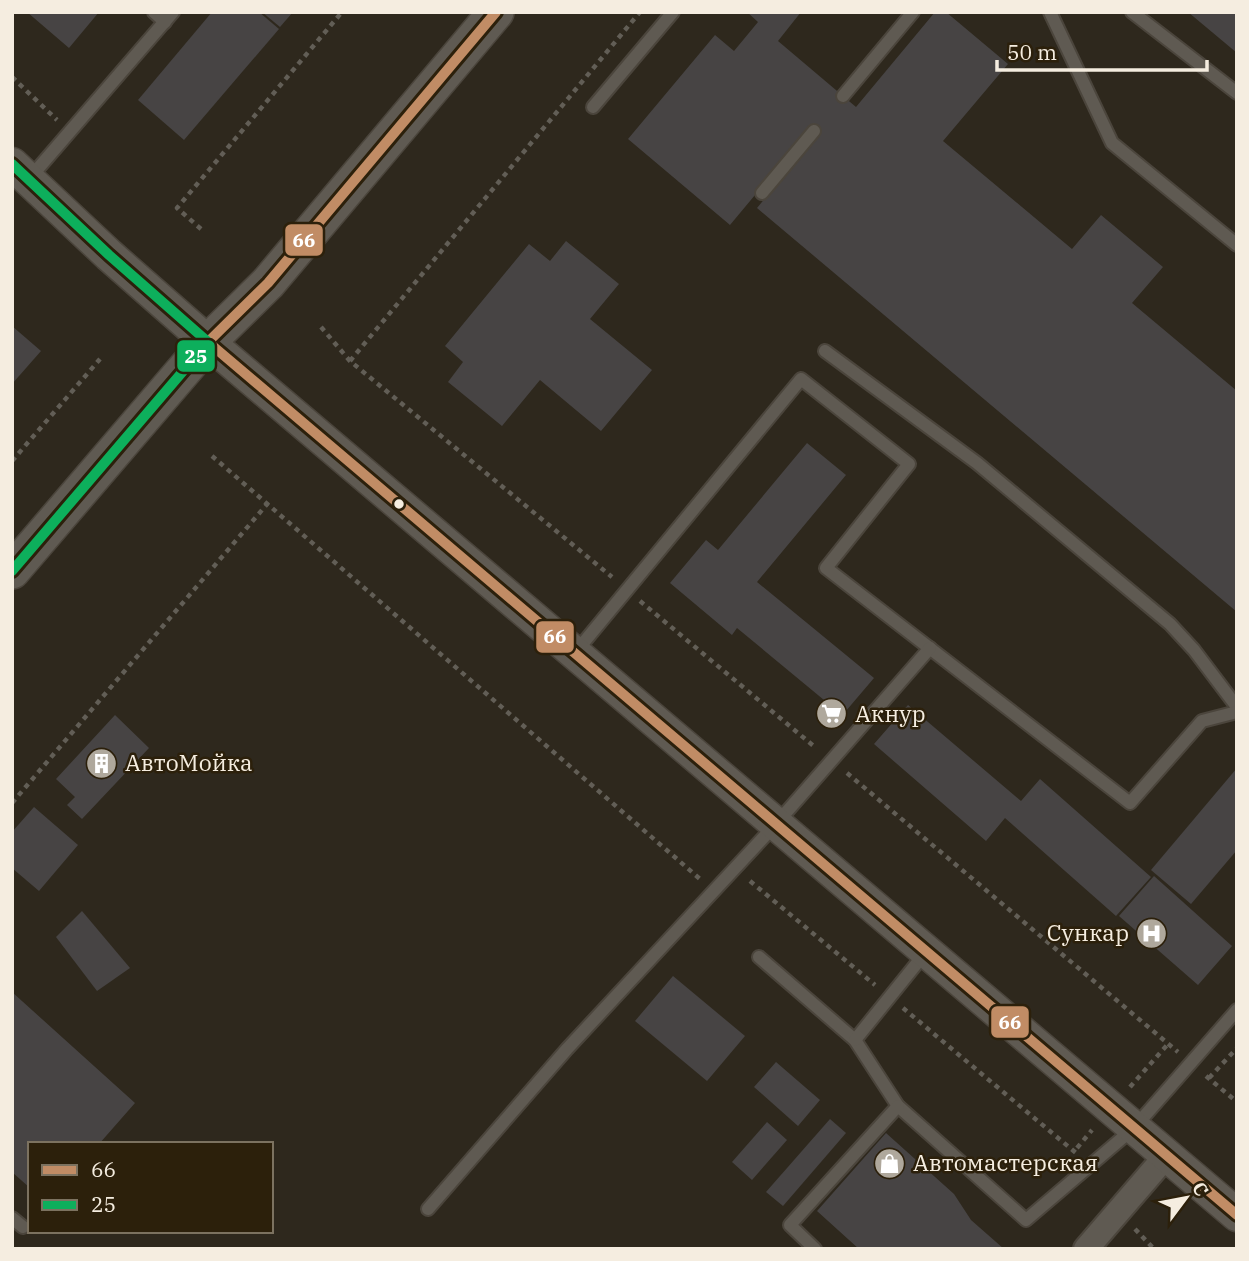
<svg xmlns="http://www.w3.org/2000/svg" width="1249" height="1261" font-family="'IBM Plex Serif',serif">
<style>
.building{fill:#474444}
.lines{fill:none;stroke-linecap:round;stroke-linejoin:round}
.service-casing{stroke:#4b453c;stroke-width:16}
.minor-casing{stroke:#4b453c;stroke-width:28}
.tertiary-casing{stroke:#4b453c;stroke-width:35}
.secondary-casing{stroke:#4b453c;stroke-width:38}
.path{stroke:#625e56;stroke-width:4.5;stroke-dasharray:5 5;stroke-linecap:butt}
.service{stroke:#5f5a52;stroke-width:12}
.minor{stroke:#5f5a52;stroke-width:24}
.tertiary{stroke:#5f5a52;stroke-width:32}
.secondary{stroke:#5f5a52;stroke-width:35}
.bus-1-casing{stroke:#2c200b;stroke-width:16}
.bus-2-casing{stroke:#2c200b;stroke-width:16}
.bus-1{stroke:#c18c65;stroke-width:10}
.bus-2{stroke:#0daf5c;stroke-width:10}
.bus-dot{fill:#f5ede0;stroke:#2c200b;stroke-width:2.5}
.labels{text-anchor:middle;stroke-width:5;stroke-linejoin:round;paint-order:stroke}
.poi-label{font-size:23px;fill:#f5ede0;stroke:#2c200b;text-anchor:start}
.line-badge{stroke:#2c200b;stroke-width:2.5}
.badge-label{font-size:19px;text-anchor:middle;font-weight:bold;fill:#fff}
</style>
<rect width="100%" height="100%" fill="#2e281d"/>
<g class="building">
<polygon points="27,12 99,12 69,48"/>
<polygon points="212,12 259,12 279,29 184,140 138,100"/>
<polygon points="262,12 293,12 280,27"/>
<polygon points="747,12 801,12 778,41 856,107 935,12 946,12 1008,64 943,141 1072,249 1101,215 1163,267 1132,303 1237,391 1237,612 757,208 818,134 811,128 730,225 628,139 715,35 734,51 758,22"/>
<polygon points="1188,12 1237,12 1237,53"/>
<polygon points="566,241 619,284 590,319 652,370 601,431 540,380 502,426 448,382 463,362 445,346 529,244 550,261"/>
<polygon points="12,326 41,351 12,384"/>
<polygon points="807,443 846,475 757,582 874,678 834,725 822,715 830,705 737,628 732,635 670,583 706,540 718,550"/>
<polygon points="908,705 1021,801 1040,779 1151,877 1116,916 1005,818 986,841 874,744"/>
<polygon points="115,715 149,748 82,819 67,805 75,797 56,779"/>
<polygon points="1237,768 1237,850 1191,904 1151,870"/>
<polygon points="34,807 78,845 39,891 12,868 12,832"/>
<polygon points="1154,876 1232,946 1198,985 1119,916"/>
<polygon points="82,911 130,968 97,991 56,937"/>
<polygon points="673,976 745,1036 707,1081 635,1021"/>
<polygon points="12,992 135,1103 99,1144 30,1144 30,1188 12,1172"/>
<polygon points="776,1062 820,1100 798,1126 754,1087"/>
<polygon points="830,1119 846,1133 783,1206 766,1192"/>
<polygon points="767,1122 787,1140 752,1180 732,1162"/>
<polygon points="886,1133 954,1194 971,1220 1004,1249 859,1249 817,1211"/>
</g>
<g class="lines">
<defs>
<g id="service">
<polyline points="154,12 165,22"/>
<polyline points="1050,12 1112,143 1237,245"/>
<polyline points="1132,12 1237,93"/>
<polyline points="843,96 913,12"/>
<polyline points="593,107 673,12"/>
<polyline points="29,179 173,12"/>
<polyline points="762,193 814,131"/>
<polyline points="825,351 977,463 1170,624 1194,650 1237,707"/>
<polyline points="575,653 801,379 909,464 826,568 1130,803 1202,721 1237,712"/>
<polyline points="759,957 855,1040 898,1106 1026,1220 1134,1128 1237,1010"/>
<polyline points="855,1040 926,952"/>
<polyline points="428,1209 567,1049 776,824 930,648"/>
<polyline points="12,1218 23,1227"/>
<polyline points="815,1249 790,1225 898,1106"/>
</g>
<polyline id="minor" points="1086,1249 1166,1156"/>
<polyline id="tertiary" points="12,164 109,255 208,342 1237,1215"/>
<polyline id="secondary" points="12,571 208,342 268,283 496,12"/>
</defs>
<use href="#service" class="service-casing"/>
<use href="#minor" class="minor-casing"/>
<use href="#tertiary" class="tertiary-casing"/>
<use href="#secondary" class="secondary-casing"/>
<g class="path">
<polyline points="12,77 57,120"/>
<polyline points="201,229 177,208 342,12"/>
<polyline points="321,327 350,361 612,577"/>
<polyline points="350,361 640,12"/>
<polyline points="212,456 700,879"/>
<polyline points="12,461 100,359"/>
<polyline points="640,601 816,748"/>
<polyline points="847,773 1178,1052"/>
<polyline points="12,803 268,503"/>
<polyline points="750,881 875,985"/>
<polyline points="903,1008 1076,1153"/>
<polyline points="1206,1076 1237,1102"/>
<polyline points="1209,1078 1237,1048"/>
<polyline points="1130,1087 1168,1044"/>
<polyline points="1077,1148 1092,1130"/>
<polyline points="1135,1229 1154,1249"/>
</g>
<use href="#service" class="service"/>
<use href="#minor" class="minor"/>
<use href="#tertiary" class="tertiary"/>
<use href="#secondary" class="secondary"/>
<defs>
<polyline id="bus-1" points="496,12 268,283 208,342 1237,1215"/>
<polyline id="bus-2" points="12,164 109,255 208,342 12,571"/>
</defs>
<use href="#bus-1" class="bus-1-casing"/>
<use href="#bus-2" class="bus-2-casing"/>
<use href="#bus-1" class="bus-1"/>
<use href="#bus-2" class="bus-2"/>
</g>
<defs>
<symbol id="supermarket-disc" viewBox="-11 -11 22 22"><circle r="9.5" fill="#afa89c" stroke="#2c200b"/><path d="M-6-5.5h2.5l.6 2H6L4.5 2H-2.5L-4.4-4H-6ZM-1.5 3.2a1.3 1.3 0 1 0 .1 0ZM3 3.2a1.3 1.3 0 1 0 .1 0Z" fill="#fff"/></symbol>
<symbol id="building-disc" viewBox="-11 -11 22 22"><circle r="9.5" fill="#afa89c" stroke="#2c200b"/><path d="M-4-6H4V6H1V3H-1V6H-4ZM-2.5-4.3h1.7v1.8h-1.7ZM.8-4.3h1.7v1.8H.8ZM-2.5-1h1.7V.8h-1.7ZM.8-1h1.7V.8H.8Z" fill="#fff"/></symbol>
<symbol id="hospital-disc" viewBox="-11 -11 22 22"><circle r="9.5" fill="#afa89c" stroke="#2c200b"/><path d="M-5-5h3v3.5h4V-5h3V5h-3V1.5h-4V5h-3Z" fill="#fff"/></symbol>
<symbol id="shop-disc" viewBox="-11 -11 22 22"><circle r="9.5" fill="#afa89c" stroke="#2c200b"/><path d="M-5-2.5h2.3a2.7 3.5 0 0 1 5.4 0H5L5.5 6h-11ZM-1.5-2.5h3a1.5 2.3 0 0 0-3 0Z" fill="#fff"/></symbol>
</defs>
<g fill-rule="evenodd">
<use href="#supermarket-disc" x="814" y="696" width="35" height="35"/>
<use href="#building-disc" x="84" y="746" width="35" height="35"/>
<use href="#hospital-disc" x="1134" y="916" width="35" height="35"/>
<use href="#shop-disc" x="872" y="1146" width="35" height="35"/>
</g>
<circle class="bus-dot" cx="399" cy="504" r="6"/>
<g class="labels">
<g class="poi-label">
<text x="855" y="722">Акнур</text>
<text x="125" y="771">АвтоМойка</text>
<text x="1129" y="941" text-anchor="end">Сункар</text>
<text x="913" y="1171">Автомастерская</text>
</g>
</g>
<g class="line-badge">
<rect x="284" y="223" width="40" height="34" rx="7" fill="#c18c65"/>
<rect x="176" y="339" width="40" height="34" rx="7" fill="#0daf5c"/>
<rect x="535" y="620" width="40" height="34" rx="7" fill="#c18c65"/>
<rect x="990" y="1005" width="40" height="34" rx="7" fill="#c18c65"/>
</g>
<g class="badge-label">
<text x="304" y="247">66</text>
<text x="196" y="363">25</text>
<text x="555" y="643">66</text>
<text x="1010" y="1029">66</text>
</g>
<rect width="1249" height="1261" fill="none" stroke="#f5ede0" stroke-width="28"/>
<rect x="28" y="1142" width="245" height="91" fill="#2c200b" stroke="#7c7260" stroke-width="2"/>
<rect x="42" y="1165" width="35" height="10" fill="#c18c65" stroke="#7c7260" stroke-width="2"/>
<text x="91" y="1177" font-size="21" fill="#f5ede0">66</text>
<rect x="42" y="1200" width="35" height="10" fill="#0daf5c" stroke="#7c7260" stroke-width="2"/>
<text x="91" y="1212" font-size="21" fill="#f5ede0">25</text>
<g transform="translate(1186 1198) rotate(58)" stroke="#2c200b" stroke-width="5" paint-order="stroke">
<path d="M0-5L12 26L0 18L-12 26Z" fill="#f5ede0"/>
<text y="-10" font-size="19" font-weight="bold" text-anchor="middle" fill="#f5ede0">С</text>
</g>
<path d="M997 60v10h210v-10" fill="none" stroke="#f5ede0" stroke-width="3.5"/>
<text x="1007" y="60" font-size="21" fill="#f5ede0" stroke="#2c200b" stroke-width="5" paint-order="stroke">50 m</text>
</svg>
